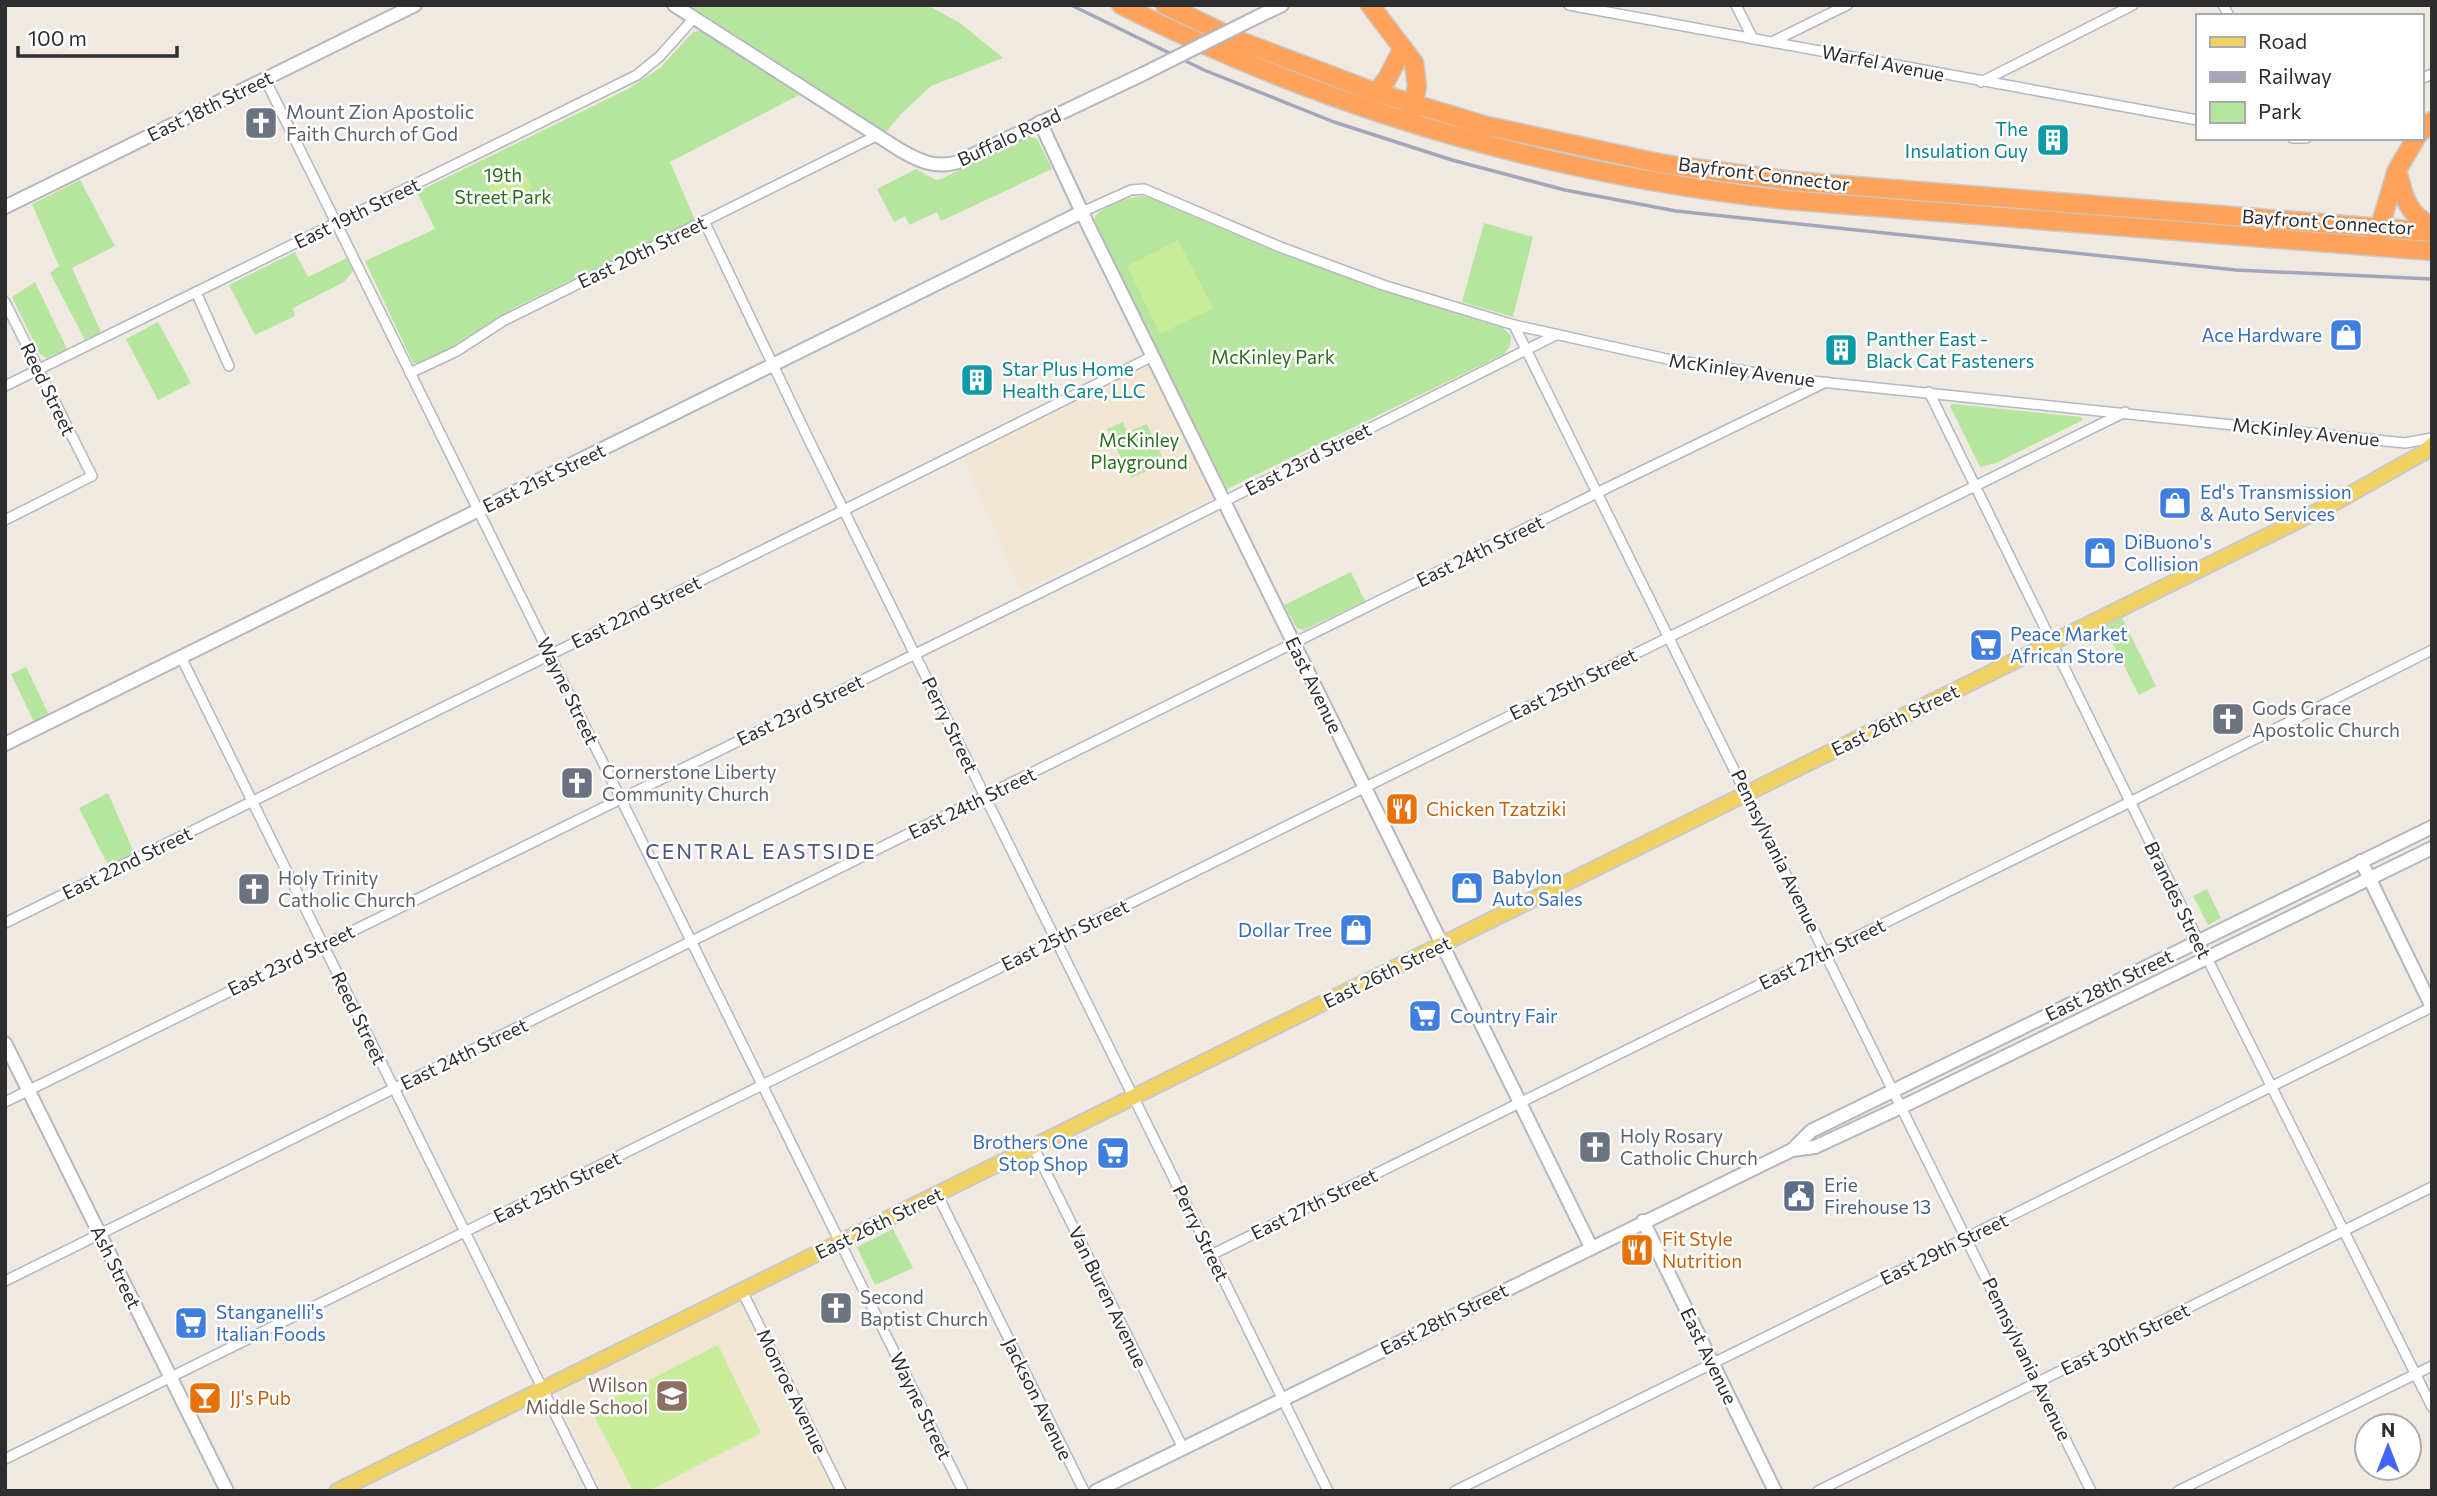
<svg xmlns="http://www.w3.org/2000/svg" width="2437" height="1496" font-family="Commissioner,sans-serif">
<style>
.education{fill:#f0e6d1}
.green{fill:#b6e59e}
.pitch{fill:#c9ec9a}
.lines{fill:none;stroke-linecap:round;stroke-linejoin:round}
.street-casing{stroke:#b4b7c1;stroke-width:12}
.secondary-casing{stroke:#b4b7c1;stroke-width:16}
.primary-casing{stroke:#c9c9c9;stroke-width:18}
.highway-casing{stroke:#c9c9c9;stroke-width:21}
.street{stroke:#fff;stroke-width:9}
.secondary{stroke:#fff;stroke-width:12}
.primary{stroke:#f2d163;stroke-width:14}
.highway{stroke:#ffa35c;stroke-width:18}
.rail{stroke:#a3a6b8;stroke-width:3.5}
.secondary-bridge-casing{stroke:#b4b7c1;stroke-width:16;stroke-linecap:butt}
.secondary-bridge{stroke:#fff;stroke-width:12}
.labels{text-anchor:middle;stroke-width:5;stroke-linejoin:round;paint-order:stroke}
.street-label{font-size:19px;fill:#2e2e2e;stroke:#fff}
.worship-label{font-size:19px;fill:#5b616d;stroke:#fff;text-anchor:start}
.culture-label{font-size:19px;fill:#0d838f;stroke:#fff;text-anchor:start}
.park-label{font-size:19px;fill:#2c6e1b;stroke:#fff}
.shop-label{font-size:19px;fill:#366cbe;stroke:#fff;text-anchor:start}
.food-label{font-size:19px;fill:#c56008;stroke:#fff;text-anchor:start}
.service-label{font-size:19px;fill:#4e5e75;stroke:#fff;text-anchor:start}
.education-label{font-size:19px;fill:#785e54;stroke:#fff;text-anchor:end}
.neighbourhood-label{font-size:21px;letter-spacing:2px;fill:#4d5680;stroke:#fff}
</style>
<rect width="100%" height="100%" fill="#efe9e1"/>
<g class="education">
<polygon points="1149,366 1214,497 1021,591 963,457"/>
<polygon points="739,1302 744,1305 835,1491 603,1491 557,1397 558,1392"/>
</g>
<g class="green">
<polygon points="689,5 927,5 960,23 1003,58 931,86 901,114 886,132"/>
<polygon points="701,31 799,95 670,162 695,220 514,308 448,350 423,363 413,363 365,261 435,229 417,192 628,89 660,68 693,32"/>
<polygon points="1027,136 1037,139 1052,169 941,221 937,212 909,225 905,216 894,222 877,189 916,169 936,180 941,179"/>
<polygon points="80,180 115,246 72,268 101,332 85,340 50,273 59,266 32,204"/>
<path d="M1142,196L1151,198C1265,249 1381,293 1502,327L1511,336L1510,346L1504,354L1227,489L1095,224V216C1107,205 1126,198 1142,196Z"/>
<polygon points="1484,223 1533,237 1513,317 1462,302"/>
<polygon points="295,252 308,277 347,258 353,271 344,282 293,308 295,316 255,335 229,285"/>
<polygon points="35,282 67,349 47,358 40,354 12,297"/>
<polygon points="158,322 191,383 158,400 126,339"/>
<polygon points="1953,404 2081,417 2083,420 1996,463 1980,467 1950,406"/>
<polygon points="1123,422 1127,432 1147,424 1165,463 1131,478 1107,429"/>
<polygon points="1351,572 1365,601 1304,630 1297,628 1284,605"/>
<polygon points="2122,618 2156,686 2139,695 2104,627"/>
<polygon points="26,667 50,717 35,724 11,674"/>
<polygon points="108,793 135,855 109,867 79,808"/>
<polygon points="2207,889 2221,918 2208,925 2193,896"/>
<polygon points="893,1229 913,1268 875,1285 857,1247"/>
</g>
<g class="pitch">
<polygon points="521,166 532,188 496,204 486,183"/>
<polygon points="1178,240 1213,308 1160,334 1127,266"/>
<polygon points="718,1345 761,1433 648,1491 633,1491 591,1410"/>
</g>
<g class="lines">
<defs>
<g id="street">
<polyline points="1569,5 2197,120"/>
<polyline points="1736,5 1753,39"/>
<polyline points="2223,5 2229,16"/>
<polyline points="1772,42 1847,5"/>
<polyline points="265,79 963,1491"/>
<polyline points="2421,79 2432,74"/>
<polyline points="1981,82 2133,5"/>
<polyline points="2293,138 2306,138"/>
<polyline points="1082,212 1131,190 1144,189 1280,247 1383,285 1514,325 1667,359 1802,380 2405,443 2432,438"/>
<polyline points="704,221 809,440 1328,1491"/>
<polyline points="196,292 229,366"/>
<polyline points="5,302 92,476 5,520"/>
<polyline points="1514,325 2091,1491"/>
<polyline points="410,373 457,351 503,321 878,135"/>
<polyline points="5,386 637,75 660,56 694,18"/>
<polyline points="1929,392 2199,942 2432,1407"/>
<polyline points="181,657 593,1491"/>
<polyline points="5,923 834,515 1153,356"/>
<polyline points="5,1102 1143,542 1556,335"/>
<polyline points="1033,1146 1183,1448"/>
<polyline points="937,1194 1084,1491"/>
<polyline points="1211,1255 2130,802 2432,650"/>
<polyline points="5,1281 1611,486 1826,382"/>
<polyline points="742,1291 841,1491"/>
<polyline points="5,1459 2125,412"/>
<polyline points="1455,1491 2432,1007"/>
<polyline points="1818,1491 2432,1187"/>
<polyline points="2178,1491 2432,1366"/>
</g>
<g id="secondary">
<path d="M674,5L900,150C919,161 936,169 958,162L1143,74"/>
<polyline points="1257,17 1282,5"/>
<polyline points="1040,122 1087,223 1591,1247"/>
<polyline points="5,207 415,5"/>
<polyline points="5,744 1082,212"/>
<polyline points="2361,861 2432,1007"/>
<polyline points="5,1043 227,1491"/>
<polyline points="1792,1150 1815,1147 1914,1101 2432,848"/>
<polyline points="1643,1221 1775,1491"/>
<polyline points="1096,1491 1792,1150 1811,1131 2432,827"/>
</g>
<polyline id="primary" points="337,1491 2338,501 2423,453 2432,445"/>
<g id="highway">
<path d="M1121,5C1330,111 1554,175 1787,200L2432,251"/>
<polyline points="1165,5 1240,41 1372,91 1483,125 1663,164 1792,181 2432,232"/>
<polyline points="1370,5 1414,63 1417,86 1411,115"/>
<polyline points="1376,93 1387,79 1403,48"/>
<polyline points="2421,132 2432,121"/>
<path d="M2397,170C2404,197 2406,212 2432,227"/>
<polyline points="2377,236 2397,170 2416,138"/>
</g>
</defs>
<use href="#street" class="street-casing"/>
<use href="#secondary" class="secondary-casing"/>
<use href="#primary" class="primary-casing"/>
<use href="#highway" class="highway-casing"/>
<use href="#street" class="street"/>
<use href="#secondary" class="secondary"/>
<use href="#primary" class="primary"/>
<use href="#highway" class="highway"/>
<polyline class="rail" points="1071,5 1204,70 1334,122 1452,160 1565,190 1676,211 2236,270 2432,279"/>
<defs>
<polyline id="secondary-bridge" points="1143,74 1257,17"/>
</defs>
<use href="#secondary-bridge" class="secondary-bridge-casing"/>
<use href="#secondary-bridge" class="secondary-bridge"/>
</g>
<defs>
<symbol id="church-square" viewBox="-11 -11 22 22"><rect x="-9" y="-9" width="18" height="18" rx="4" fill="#6b7280" stroke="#fff"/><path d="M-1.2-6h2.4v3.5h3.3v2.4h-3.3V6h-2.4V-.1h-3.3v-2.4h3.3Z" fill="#fff"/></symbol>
<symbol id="building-square" viewBox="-11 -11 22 22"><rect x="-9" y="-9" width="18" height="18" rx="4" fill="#0f9aa8" stroke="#fff"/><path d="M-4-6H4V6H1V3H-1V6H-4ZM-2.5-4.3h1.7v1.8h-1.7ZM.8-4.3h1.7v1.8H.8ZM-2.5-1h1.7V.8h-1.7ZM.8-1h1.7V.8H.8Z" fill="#fff"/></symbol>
<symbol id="shop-square" viewBox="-11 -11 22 22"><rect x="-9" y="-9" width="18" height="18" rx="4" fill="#3f7fe0" stroke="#fff"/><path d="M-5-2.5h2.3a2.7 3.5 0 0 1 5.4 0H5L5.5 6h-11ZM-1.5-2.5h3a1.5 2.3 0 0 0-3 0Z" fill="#fff"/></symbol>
<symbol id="supermarket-square" viewBox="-11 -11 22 22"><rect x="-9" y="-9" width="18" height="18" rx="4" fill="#3f7fe0" stroke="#fff"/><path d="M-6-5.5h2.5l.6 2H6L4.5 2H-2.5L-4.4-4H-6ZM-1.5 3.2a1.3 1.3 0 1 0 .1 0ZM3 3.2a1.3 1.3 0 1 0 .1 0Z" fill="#fff"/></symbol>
<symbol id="restaurant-square" viewBox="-11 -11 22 22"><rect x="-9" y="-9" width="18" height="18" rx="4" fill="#e8710a" stroke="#fff"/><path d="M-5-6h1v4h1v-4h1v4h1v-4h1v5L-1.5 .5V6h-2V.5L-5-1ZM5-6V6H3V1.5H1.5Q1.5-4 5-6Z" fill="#fff"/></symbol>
<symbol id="civic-square" viewBox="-11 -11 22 22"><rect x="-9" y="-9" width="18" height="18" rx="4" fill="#5c6f8a" stroke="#fff"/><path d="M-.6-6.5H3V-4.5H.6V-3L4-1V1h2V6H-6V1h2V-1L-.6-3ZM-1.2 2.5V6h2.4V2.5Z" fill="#fff"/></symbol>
<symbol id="school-square" viewBox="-11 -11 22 22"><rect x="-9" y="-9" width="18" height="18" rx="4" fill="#8d6e63" stroke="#fff"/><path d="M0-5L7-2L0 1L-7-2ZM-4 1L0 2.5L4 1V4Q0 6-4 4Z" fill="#fff"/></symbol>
<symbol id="bar-square" viewBox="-11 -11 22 22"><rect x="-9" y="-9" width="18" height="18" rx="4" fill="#e8710a" stroke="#fff"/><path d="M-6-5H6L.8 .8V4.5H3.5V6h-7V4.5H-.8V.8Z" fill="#fff"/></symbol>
</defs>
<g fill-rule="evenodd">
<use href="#church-square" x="242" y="104" width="38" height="38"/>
<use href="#building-square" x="2034" y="121" width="38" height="38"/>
<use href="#shop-square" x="2327" y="316" width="38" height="38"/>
<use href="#building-square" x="1822" y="331" width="38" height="38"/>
<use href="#building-square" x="958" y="361" width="38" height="38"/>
<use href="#shop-square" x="2156" y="484" width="38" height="38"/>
<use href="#shop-square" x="2081" y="534" width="38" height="38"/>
<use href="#supermarket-square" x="1967" y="626" width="38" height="38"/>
<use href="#church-square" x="2209" y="700" width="38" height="38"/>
<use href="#church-square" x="558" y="764" width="38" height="38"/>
<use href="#restaurant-square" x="1383" y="790" width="38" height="38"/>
<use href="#shop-square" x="1448" y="869" width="38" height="38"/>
<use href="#church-square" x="235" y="870" width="38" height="38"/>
<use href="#shop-square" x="1337" y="911" width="38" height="38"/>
<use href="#supermarket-square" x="1406" y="997" width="38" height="38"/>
<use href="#church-square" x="1576" y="1128" width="38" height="38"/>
<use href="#supermarket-square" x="1094" y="1134" width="38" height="38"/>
<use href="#civic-square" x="1780" y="1177" width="38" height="38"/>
<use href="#restaurant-square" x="1618" y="1231" width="38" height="38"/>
<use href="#church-square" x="817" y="1289" width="38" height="38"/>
<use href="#supermarket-square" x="172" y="1304" width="38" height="38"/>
<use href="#school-square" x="653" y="1377" width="38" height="38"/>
<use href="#bar-square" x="186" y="1379" width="38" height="38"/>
</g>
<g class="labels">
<g class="street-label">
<text transform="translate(1883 63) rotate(11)" y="7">Warfel Avenue</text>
<text transform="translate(210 106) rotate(-26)" y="7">East 18th Street</text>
<text transform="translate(1009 137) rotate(-25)" y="7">Buffalo Road</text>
<text transform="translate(1764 174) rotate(7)" y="7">Bayfront Connector</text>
<text transform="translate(357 213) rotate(-26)" y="7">East 19th Street</text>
<text transform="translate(2328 222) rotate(4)" y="7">Bayfront Connector</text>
<text transform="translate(642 252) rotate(-26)" y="7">East 20th Street</text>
<text transform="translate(1742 370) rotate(8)" y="7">McKinley Avenue</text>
<text transform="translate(48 389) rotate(64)" y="7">Reed Street</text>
<text transform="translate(2306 432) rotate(6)" y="7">McKinley Avenue</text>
<text transform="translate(1308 459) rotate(-27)" y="7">East 23rd Street</text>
<text transform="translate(544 478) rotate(-26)" y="7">East 21st Street</text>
<text transform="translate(1480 551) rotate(-26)" y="7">East 24th Street</text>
<text transform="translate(636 612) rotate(-26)" y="7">East 22nd Street</text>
<text transform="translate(1573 684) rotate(-26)" y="7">East 25th Street</text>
<text transform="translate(1314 685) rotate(64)" y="7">East Avenue</text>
<text transform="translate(568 691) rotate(64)" y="7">Wayne Street</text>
<text transform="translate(800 710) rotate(-26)" y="7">East 23rd Street</text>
<text transform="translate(1895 720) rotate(-26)" y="7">East 26th Street</text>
<text transform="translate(950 725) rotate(64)" y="7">Perry Street</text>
<text transform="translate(972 803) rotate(-26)" y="7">East 24th Street</text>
<text transform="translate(1776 851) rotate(64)" y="7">Pennsylvania Avenue</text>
<text transform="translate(127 863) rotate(-26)" y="7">East 22nd Street</text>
<text transform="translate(2178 900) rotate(64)" y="7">Brandes Street</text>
<text transform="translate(1065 935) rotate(-26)" y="7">East 25th Street</text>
<text transform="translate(1822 954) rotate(-26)" y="7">East 27th Street</text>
<text transform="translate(291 960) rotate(-26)" y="7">East 23rd Street</text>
<text transform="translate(1387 972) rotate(-26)" y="7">East 26th Street</text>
<text transform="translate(2109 985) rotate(-26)" y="7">East 28th Street</text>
<text transform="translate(359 1018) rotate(64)" y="7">Reed Street</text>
<text transform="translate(464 1054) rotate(-26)" y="7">East 24th Street</text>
<text transform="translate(557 1187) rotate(-26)" y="7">East 25th Street</text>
<text transform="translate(1314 1204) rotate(-26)" y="7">East 27th Street</text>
<text transform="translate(879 1223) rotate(-26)" y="7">East 26th Street</text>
<text transform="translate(1201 1233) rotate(64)" y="7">Perry Street</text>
<text transform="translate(1944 1249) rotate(-26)" y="7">East 29th Street</text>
<text transform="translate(116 1267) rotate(64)" y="7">Ash Street</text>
<text transform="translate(1108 1297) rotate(64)" y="7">Van Buren Avenue</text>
<text transform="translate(1444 1319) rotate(-26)" y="7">East 28th Street</text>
<text transform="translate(2125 1339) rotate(-26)" y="7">East 30th Street</text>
<text transform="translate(1709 1356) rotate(64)" y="7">East Avenue</text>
<text transform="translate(2027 1359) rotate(64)" y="7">Pennsylvania Avenue</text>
<text transform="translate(792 1391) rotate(64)" y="7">Monroe Avenue</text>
<text transform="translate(1038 1399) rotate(64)" y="7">Jackson Avenue</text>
<text transform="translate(921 1406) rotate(64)" y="7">Wayne Street</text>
</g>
<g class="worship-label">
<text x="286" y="119">Mount Zion Apostolic<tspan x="286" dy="22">Faith Church of God</tspan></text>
<text x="2252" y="715">Gods Grace<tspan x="2252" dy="22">Apostolic Church</tspan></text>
<text x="602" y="779">Cornerstone Liberty<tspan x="602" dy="22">Community Church</tspan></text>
<text x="278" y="885">Holy Trinity<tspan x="278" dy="22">Catholic Church</tspan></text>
<text x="1620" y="1143">Holy Rosary<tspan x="1620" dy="22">Catholic Church</tspan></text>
<text x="860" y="1304">Second<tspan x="860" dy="22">Baptist Church</tspan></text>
</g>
<g class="culture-label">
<text x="2028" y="136" text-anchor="end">The<tspan x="2028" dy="22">Insulation Guy</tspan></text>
<text x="1866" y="346">Panther East -<tspan x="1866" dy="22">Black Cat Fasteners</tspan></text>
<text x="1002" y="376">Star Plus Home<tspan x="1002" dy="22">Health Care, LLC</tspan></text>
</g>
<g class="park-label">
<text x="503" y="182">19th<tspan x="503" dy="22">Street Park</tspan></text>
<text x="1273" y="364">McKinley Park</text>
<text x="1139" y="447">McKinley<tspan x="1139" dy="22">Playground</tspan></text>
</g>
<g class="shop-label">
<text x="2322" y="342" text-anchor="end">Ace Hardware</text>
<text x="2200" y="499">Ed's Transmission<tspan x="2200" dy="22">&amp; Auto Services</tspan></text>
<text x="2124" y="549">DiBuono's<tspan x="2124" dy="22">Collision</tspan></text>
<text x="2010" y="641">Peace Market<tspan x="2010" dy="22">African Store</tspan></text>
<text x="1492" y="884">Babylon<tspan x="1492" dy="22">Auto Sales</tspan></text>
<text x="1332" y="937" text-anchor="end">Dollar Tree</text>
<text x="1450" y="1023">Country Fair</text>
<text x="1088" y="1149" text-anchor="end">Brothers One<tspan x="1088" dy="22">Stop Shop</tspan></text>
<text x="216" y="1319">Stanganelli's<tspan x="216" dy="22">Italian Foods</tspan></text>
</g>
<g class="food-label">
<text x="1426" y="816">Chicken Tzatziki</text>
<text x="1662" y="1246">Fit Style<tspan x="1662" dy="22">Nutrition</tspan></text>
<text x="230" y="1405">JJ's Pub</text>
</g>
<g class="service-label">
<text x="1824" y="1192">Erie<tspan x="1824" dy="22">Firehouse 13</tspan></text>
</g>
<g class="education-label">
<text x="648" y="1392">Wilson<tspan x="648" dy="22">Middle School</tspan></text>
</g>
<g class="neighbourhood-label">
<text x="761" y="859">CENTRAL EASTSIDE</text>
</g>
</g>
<rect width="2437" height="1496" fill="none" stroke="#2e2e2e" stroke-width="14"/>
<rect x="2196" y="14" width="228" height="126" fill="#ffffff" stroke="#ababab" stroke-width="2"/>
<rect x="2210" y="37" width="35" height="10" fill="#f2d163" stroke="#ababab" stroke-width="2"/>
<text x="2258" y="49" font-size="21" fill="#2e2e2e">Road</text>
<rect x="2210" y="72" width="35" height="10" fill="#a3a6b8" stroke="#ababab" stroke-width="2"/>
<text x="2258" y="84" font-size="21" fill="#2e2e2e">Railway</text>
<rect x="2210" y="102" width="35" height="21" fill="#b6e59e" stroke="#ababab" stroke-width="2"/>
<text x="2258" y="119" font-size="21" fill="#2e2e2e">Park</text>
<g transform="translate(2388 1447)"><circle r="33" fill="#ffffff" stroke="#ababab" stroke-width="2"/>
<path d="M0-5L12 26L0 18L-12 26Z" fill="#4264fb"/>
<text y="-10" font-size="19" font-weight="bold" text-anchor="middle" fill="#2e2e2e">N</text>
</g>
<path d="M18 46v10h159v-10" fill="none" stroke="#2e2e2e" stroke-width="3.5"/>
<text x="28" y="46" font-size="21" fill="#2e2e2e" stroke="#ffffff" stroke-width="5" paint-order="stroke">100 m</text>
</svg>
